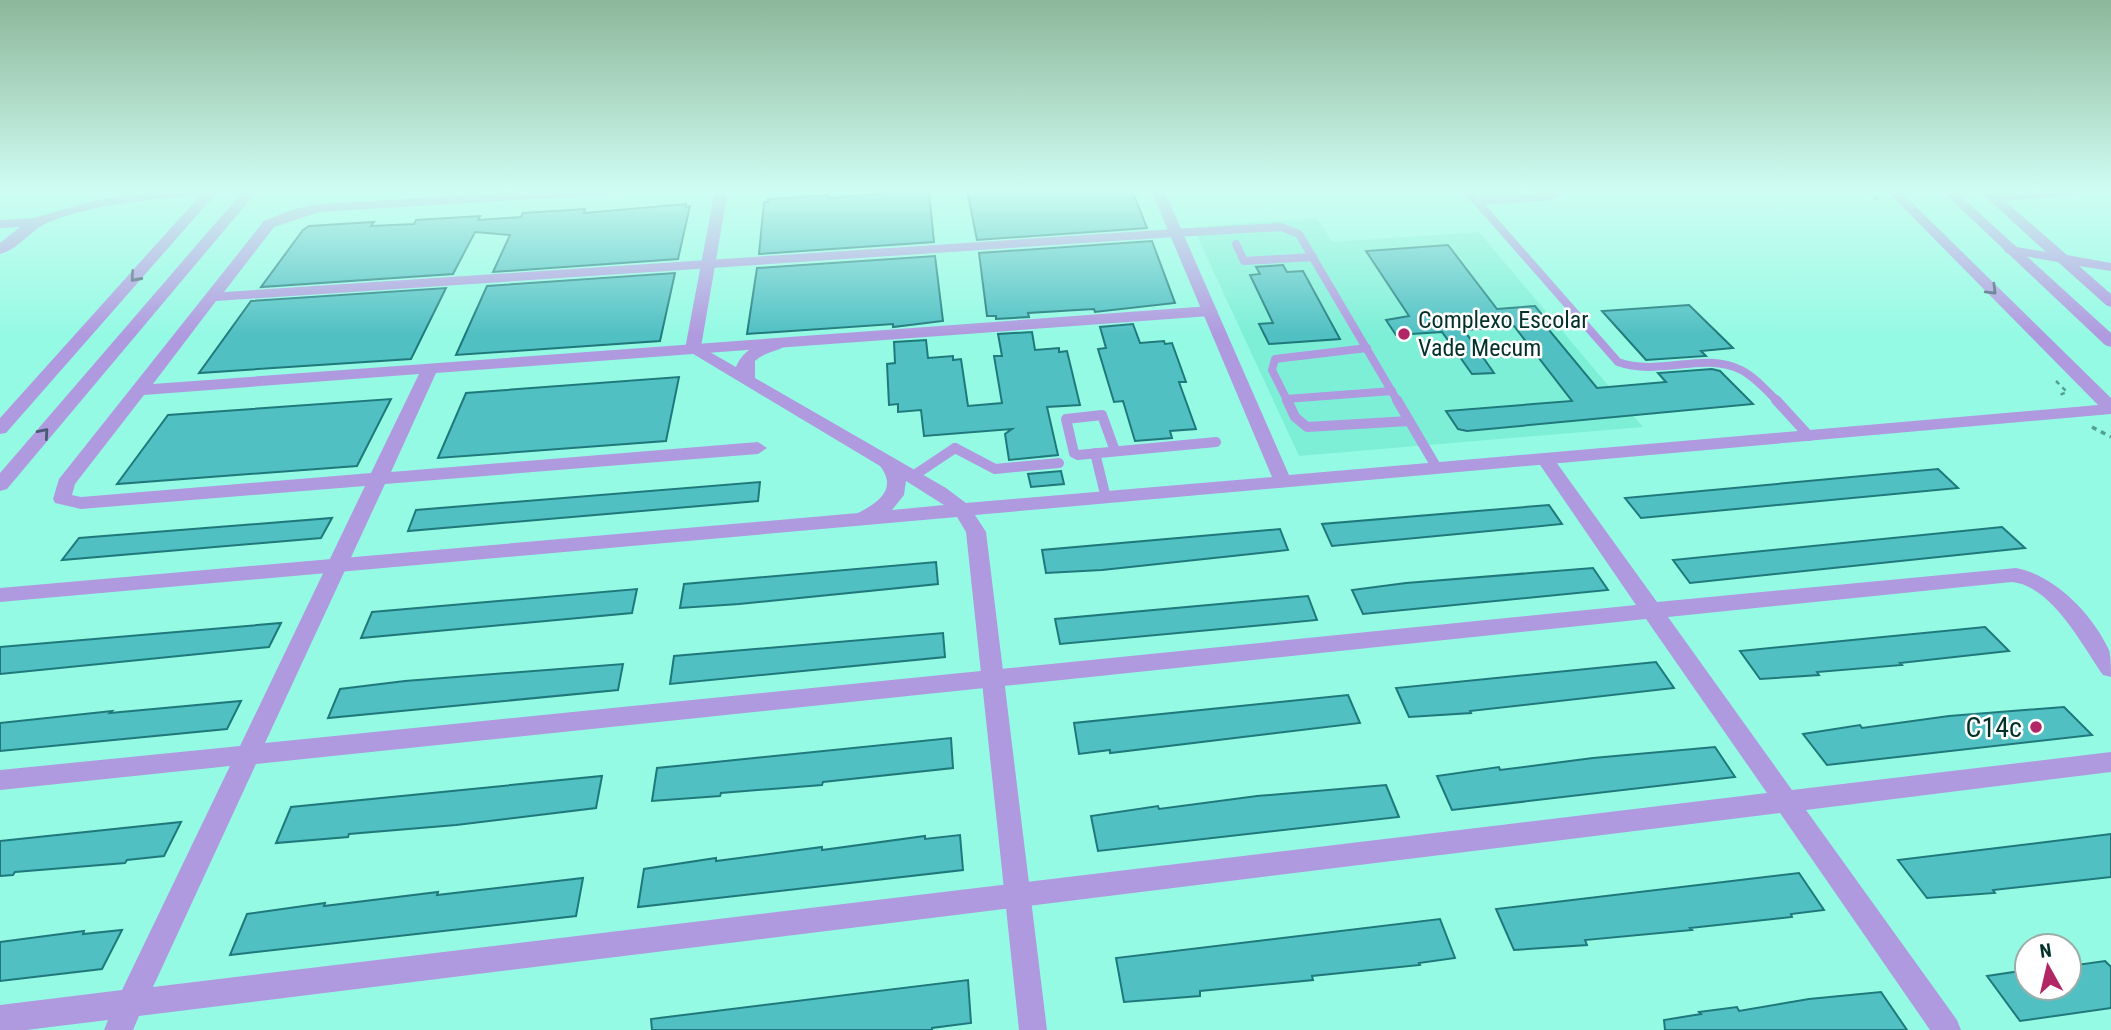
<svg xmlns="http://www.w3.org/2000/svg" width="2111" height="1030" font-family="'Roboto Condensed',sans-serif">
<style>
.built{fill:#7eefd7}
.building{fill:#51c0c3;stroke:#1f797b;stroke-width:2}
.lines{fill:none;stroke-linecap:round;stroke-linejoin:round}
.path-far1{stroke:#53a091;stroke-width:2.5;stroke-dasharray:4.5 4.5;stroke-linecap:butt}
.path{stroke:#53a091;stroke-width:3.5;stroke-dasharray:5 5;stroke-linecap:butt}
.service-far1{stroke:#b09adf;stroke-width:8}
.service{stroke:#b09adf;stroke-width:10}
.minor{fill:#b09adf;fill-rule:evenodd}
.tertiary{fill:#b09adf;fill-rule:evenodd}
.oneway{stroke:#485b72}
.poi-dot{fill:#b12766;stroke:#fff;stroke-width:2.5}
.labels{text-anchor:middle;stroke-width:5;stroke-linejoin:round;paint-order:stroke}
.poi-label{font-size:24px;fill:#023129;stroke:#fff;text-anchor:start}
.near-poi-label{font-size:28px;fill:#023129;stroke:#fff;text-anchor:end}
</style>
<rect width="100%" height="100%" fill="#95fae4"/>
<polygon class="built" points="1317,218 1332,242 1479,232 1643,427 1299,456 1193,227"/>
<g class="building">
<polygon points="926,190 929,192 934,242 759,254 764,202 768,202 768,199 829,195 829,198"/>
<polygon points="967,190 1034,190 1047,193 1074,190 1132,190 1147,228 977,240"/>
<polygon points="686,204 686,207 690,206 678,259 493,272 510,235 475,232 453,274 261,287 303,230 309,226 374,222 371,226 414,224 416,220 480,216 478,220 521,217 523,213 585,209 584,213"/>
<polygon points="1152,241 1175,303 1095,312 1094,309 1028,313 1029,317 996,319 996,316 987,316 979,253"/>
<polygon points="1448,245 1497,309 1535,306 1549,323 1544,324 1597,388 1666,382 1658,373 1712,369 1720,371 1753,404 1467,431 1458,429 1446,411 1572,401 1514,326 1464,330 1494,373 1472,374 1442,332 1396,335 1386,320 1409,316 1366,251"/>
<polygon points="935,256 943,321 893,327 893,324 747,334 757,268"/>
<polygon points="1283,265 1287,272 1303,271 1340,339 1269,344 1259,324 1273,323 1250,275 1260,274 1256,267"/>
<polygon points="675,273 660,341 456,355 487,286"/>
<polygon points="446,288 411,359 199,373 251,301"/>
<polygon points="1689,305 1733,348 1701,351 1706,356 1646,360 1602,311"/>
<polygon points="1133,324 1140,343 1164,341 1165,344 1172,343 1186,382 1179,382 1196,429 1170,431 1172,438 1135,441 1123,401 1114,402 1098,349 1106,348 1100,327"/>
<polygon points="1032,332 1035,350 1059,348 1059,352 1067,351 1080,405 1047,407 1058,455 1009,460 1005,434 1012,429 924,436 921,410 898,412 898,404 889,405 887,364 895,363 894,342 926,340 928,358 953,356 953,360 961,359 968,406 1002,403 994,356 1002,356 998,334"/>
<polygon points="679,377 666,441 438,458 466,393"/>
<polygon points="391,399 357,466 117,484 168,415"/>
<polygon points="1938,469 1958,488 1641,518 1625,498"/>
<polygon points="1061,471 1064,484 1031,487 1028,474"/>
<polygon points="760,482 758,501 408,531 416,510"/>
<polygon points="1549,505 1562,524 1332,546 1322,524"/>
<polygon points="332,518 321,538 62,560 79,538"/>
<polygon points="2002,527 2025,548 1690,583 1673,560"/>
<polygon points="1280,529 1288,550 1102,570 1046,573 1042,550"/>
<polygon points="936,562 938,584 739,604 680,608 684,584"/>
<polygon points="1593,568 1608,590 1363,614 1352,590 1406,583"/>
<polygon points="637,589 632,613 361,638 372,612"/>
<polygon points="1308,596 1317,620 1060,644 1055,619"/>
<polygon points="281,623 269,647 0,674 0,647"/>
<polygon points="1985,627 2009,651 1900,663 1902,665 1817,672 1819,675 1760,679 1740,651"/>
<polygon points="943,633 945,657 670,684 674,656"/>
<polygon points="1656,662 1674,688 1470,711 1471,713 1409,717 1396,688"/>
<polygon points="623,664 618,690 328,718 340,689 405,681"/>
<polygon points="1348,695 1360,723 1110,753 1110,750 1079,754 1074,723"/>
<polygon points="241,701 227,729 0,751 0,723 112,711 110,713"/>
<polygon points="2064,707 2092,735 1827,765 1803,734 1860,725 1862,728 1949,716"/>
<polygon points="951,738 953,768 823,782 822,785 721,793 720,796 652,801 657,768"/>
<polygon points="1715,747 1735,777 1452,810 1437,776 1499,767 1500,770 1593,758"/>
<polygon points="602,776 596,808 456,825 349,834 348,837 276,843 291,807"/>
<polygon points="1386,785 1399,817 1098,851 1091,816 1158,806 1159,809 1257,796"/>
<polygon points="181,822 164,856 127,860 125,863 15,872 13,875 0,876 0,841"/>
<polygon points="2111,834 2111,877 1993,890 1995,893 1927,898 1898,860"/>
<polygon points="960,835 963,870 638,907 644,869 716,858 716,861 822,847 822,850 925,836 925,839"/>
<polygon points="1799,873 1824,910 1791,914 1792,917 1690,928 1692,930 1585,940 1587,945 1514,950 1496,909"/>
<polygon points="583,878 576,916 230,955 247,914 325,903 324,906 438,892 437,895"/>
<polygon points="1440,919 1455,958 1419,963 1420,965 1312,976 1313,980 1200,991 1200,996 1124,1002 1116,958"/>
<polygon points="122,930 102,969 0,981 0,942 84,931 83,934"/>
<polygon points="2105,961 2111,967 2111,1008 2020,1021 1987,976 2027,970 2027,988 2069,988 2069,966"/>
<polygon points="968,980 971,1023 932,1028 932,1030 652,1030 651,1019"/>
<polygon points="1881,992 1907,1030 1665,1030 1664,1020 1701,1014 1699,1012 1737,1007 1739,1011 1809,999"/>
</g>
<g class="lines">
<g class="path-far1">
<polyline points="1868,190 1879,201"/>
<polyline points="2056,381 2067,392 2057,396"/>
</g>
<polyline class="path" points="2092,427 2111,437"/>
<g class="service-far1">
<path d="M1467,190L1618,362C1659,377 1704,351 1741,370C1755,377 1767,391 1778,402"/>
<polyline points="1476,201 1546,197 1562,190"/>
<polyline points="1175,233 1281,227 1299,234 1398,402"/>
<polyline points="1236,244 1244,261 1313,257"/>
<polyline points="1286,399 1392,391"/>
<polyline points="1288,402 1272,370 1275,359 1367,348"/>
</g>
<g class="service">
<polyline points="1287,400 1295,417 1307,427 1409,421"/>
<polyline points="1397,400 1437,468"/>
<polyline points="1776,400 1809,436"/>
<polyline points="955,448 995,469 1059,463"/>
<polyline points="1115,451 1102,415 1066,419 1074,453 1078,455 1216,442"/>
<polyline points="1095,453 1106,498"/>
<polyline points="913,476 955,448"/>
</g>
<g class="minor">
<path d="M170,190H209L202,194C151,200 97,203 49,222C31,229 18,250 0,254V243L20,227L0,228V220L34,218L96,200Z"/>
<path d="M560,190H625L618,194L319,212L274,227L224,292L1175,229L1182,233L1175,237L216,301L153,384L1210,306L1218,311L1210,316L436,373L391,472L758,442L767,448L758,454L385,484L265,743L1636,605L1536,459L1545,453L1551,455L1657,602L2016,568C2055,575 2093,615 2109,650C2111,657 2111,669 2111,677L2103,675C2082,645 2052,586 2012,582L1668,617L1792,790L2111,752V772L1806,810L1957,1020L1961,1030H1930L1780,813L139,1016L133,1030H104L108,1020L26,1030H0V1005L122,990L230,766L0,790V770L240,746L365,486L81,509L55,503L53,499L59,479L264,221L294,209L319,204ZM419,374L371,473L81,497L72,495L75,484L144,395ZM1646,619L1767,793L153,987L256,764Z"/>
<polygon points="1978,190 1992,190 1997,194 2083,190 2077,194 2005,201 2067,255 2111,263 2111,271 2079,266 2111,294 2111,307 2106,305 2058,262 2006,253 2004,250 2006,247 2011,246 2046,252"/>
</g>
<g class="tertiary">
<polygon points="205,190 219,190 6,433 0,434 0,418"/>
<polygon points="244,190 258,190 7,489 0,491 0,473"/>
<path d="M715,190H728L701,347L736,367C743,349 767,335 787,340L789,343C780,352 765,351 755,361V378L946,488L966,503L1272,477L1151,190H1164L1289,475L2098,405L1886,190H1899L2111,398V414L975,515L986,532L1047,1030H1019L966,532L957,517L0,602V588L858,513C878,503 898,489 880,466L685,349ZM906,481L944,505L892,510L904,495Z"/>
<polygon points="1941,190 1954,190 2111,333 2111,347 2105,345"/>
</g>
</g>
<defs><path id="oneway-chevron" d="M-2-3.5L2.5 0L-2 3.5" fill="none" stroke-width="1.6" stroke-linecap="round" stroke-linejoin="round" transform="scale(1.75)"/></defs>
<g class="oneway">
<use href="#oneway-chevron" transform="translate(135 277) rotate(132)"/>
<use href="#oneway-chevron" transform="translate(1992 290) rotate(45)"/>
<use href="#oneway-chevron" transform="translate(44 433) rotate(-49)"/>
</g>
<linearGradient id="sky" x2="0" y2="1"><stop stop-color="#8db79a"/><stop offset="0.57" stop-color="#cffdf3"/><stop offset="1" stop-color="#cffdf3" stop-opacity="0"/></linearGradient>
<rect width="2111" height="334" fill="url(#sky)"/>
<g class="poi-dot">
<circle cx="1404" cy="334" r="7"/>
<circle cx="2036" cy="727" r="7"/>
</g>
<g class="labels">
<g class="poi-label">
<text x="1418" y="328">Complexo Escolar<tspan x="1418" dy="28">Vade Mecum</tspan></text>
</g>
<g class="near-poi-label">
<text x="2022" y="737">C14c</text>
</g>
</g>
<g transform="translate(2048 967) rotate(352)"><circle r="33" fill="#ffffff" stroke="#9aada9" stroke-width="2"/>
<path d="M0-5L12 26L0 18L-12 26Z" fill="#b12766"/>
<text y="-10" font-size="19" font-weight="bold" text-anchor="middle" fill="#023129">N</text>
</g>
</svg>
